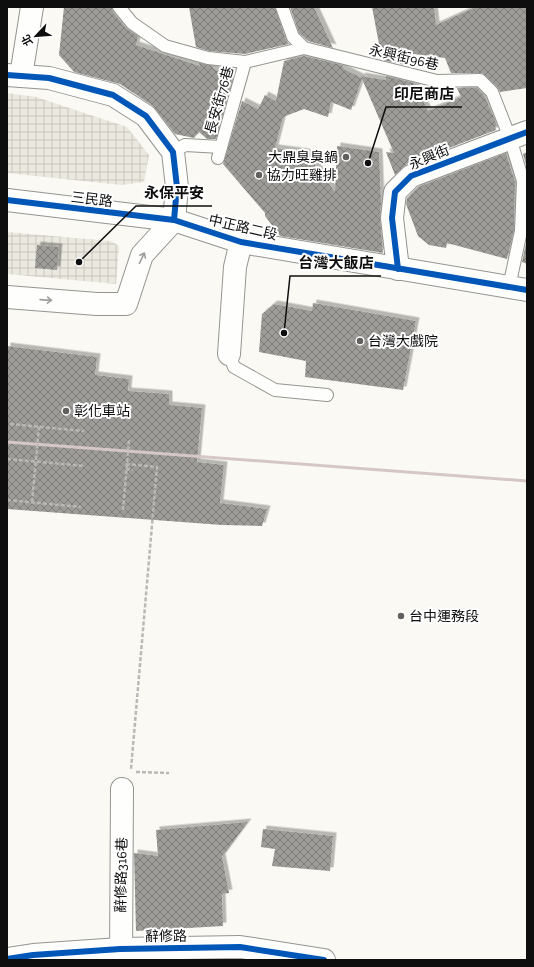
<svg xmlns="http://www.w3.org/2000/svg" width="534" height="967" font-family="'Zilla Slab','Noto Sans TC',serif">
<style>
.plaza{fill:url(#plaza-grid)}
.building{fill:url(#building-cross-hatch);filter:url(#shadow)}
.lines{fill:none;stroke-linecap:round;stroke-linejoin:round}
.service-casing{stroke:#949491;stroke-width:14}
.minor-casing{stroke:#949491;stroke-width:24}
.tertiary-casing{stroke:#949491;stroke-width:24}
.path{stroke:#b8b8b7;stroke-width:2.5;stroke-dasharray:4 2;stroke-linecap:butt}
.service{stroke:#fefefd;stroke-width:12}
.minor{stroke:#fefefd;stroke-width:22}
.tertiary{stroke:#fefefd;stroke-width:22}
.rail{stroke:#d5c7c6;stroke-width:3}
.path-bridge{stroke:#b8b8b7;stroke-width:2.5;stroke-dasharray:4 2;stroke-linecap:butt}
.cycleway-casing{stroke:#fff;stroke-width:8}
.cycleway{stroke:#0057b8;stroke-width:6}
.oneway{stroke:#9e9e9d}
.poi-dot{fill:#61605e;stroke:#fff;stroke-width:1.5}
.labels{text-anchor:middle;stroke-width:4;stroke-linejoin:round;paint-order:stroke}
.street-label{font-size:14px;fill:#0e0e0e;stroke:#fff}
.poi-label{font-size:14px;fill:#0e0e0e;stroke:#fff;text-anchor:start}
.leader{fill:none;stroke:#0e0e0e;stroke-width:1.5}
.callout-dot{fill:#0e0e0e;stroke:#fff;stroke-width:1.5}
.callout-label{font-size:15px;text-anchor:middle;font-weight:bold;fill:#0e0e0e;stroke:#fff;stroke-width:4;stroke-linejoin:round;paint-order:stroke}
</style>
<defs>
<pattern id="plaza-grid" width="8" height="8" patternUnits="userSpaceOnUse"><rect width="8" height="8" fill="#eae8df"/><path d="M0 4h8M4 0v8" fill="none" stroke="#c8c6be"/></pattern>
<pattern id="building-cross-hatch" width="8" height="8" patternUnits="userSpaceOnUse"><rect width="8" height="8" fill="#9e9c98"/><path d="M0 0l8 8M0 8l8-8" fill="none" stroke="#7f7e7a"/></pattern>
<filter id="shadow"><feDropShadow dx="3.5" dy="-3.5" stdDeviation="0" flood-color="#0004"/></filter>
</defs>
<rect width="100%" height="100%" fill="#faf9f3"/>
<g class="plaza">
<polygon points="7,93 36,97 127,127 149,155 144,182 121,185 7,173"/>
<polygon points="7,232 111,241 119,246 116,284 7,274"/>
</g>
<g class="building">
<polygon points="64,7 112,7 113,12 126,28 138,36 136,45 200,66 199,63 215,66 212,67 232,81 216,139 207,139 199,132 194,138 175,134 153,106 120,84 74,72 59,55"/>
<polygon points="189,7 275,7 286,40 289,44 245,54 209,51 196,47"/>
<polygon points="290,7 314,7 333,48 308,41 299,33"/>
<polygon points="372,7 434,7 436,25 476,7 527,7 527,88 500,92 497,87 482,73 451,73 445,58 398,52 405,65 382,60"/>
<polygon points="304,56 342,65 344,69 362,78 361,76 386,80 386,76 414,83 428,111 461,97 457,88 477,88 484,95 495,120 497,126 495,127 496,130 407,164 395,175 386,152 394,153 362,79 351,110 331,102 328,117 304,109 283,117 275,148 306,152 335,192 337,146 379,152 381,203 380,219 383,253 280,236 265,216 265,213 223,164 242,101 258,109 265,95 276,101 284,61"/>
<polygon points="527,152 527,168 523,154"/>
<polygon points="506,153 515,182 514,230 507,259 447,243 446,248 429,245 418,236 406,204 407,198 418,187"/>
<polygon points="527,239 527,264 522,262"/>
<polygon points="37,245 59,247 57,270 35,268"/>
<polygon points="313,303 416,321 403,390 305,377 306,361 259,352 262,314 274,304 312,311"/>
<polygon points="7,346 97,357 95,375 129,379 128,391 169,394 169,405 202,408 197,462 224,465 220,503 267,509 262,526 222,525 7,509"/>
<polygon points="248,822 222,857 229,893 222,894 223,926 136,931 134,853 158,856 156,830"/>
<polygon points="263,829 333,836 330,871 272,866 275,849 261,847"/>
</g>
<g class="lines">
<defs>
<g id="service">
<polyline points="119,7 132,23 165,46 208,58 245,62 304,48 437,81 480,80 492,92 510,138 523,181 521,231 509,287"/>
<polyline points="282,7 293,37 304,48"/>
<polyline points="173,152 185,145 221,147"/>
<polyline points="218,158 245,62"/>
<polyline points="229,354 234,367 275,390 327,395"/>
</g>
<g id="minor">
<polyline points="398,269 392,218 395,192 411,176 527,132"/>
<polyline points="7,297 97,304 126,304 142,255 174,220"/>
<polyline points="229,354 235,267 241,242"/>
<polyline points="121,960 122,789"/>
</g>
<g id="tertiary">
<polyline points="7,75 49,78 113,95 146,116 173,152 177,187 174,220"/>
<polyline points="21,76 32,7"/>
<polyline points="7,200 174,220 241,242 527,290"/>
<polyline points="7,959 33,955 120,949 240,947 324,960"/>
</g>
</defs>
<use href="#service" class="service-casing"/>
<use href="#minor" class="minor-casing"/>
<use href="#tertiary" class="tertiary-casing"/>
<g class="path">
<polyline points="10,424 84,431"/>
<polyline points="7,459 85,466"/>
<polyline points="126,464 157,467 131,769"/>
<polyline points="126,469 133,470"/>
<polyline points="7,500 81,507"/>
<polyline points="136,772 169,773"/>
</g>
<use href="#service" class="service"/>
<use href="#minor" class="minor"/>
<use href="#tertiary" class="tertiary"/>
<polyline class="rail" points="7,442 527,481"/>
<g class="path-bridge">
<polyline points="32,502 39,427"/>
<polyline points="123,510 129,440"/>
</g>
<defs>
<g id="cycleway">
<polyline points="7,75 49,78 113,95 146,116 173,152 177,187 174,220"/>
<polyline points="7,200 174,220 241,242 527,290"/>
<polyline points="398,269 392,218 395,192 411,176 527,132"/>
<polyline points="7,959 33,955 120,949 240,947 324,960"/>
</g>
</defs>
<use href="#cycleway" class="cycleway-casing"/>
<use href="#cycleway" class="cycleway"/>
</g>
<defs><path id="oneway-shaft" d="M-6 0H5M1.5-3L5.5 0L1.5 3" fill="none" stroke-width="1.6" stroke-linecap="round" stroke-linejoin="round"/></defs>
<g class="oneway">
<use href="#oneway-shaft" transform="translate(142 258) rotate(-64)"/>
<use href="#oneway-shaft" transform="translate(46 300) rotate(4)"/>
</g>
<g class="poi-dot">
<circle cx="346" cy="157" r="4"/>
<circle cx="259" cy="175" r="4"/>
<circle cx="360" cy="341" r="4"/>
<circle cx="66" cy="411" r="4"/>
<circle cx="401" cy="616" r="4"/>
</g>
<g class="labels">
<g class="street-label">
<text transform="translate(404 57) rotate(13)" y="5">永興街96巷</text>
<text transform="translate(219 100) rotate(-74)" y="5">長安街76巷</text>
<text transform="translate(429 157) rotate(-23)" y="5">永興街</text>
<text transform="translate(92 199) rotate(7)" y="5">三民路</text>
<text transform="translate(243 227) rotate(13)" y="5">中正路二段</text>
<text transform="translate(121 875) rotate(-89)" y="5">辭修路316巷</text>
<text transform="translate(166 936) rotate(-1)" y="5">辭修路</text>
</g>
<g class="poi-label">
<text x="338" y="162" text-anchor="end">大鼎臭臭鍋</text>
<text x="267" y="180">協力旺雞排</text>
<text x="368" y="346">台灣大戲院</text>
<text x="74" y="416">彰化車站</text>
<text x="409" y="621">台中運務段</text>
</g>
</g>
<path class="leader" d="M368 163L386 107H462M79 262L136 206H212M284 333L290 276H381"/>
<g class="callout-dot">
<circle cx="368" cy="163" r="4"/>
<circle cx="79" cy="262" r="4"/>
<circle cx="284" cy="333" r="4"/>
</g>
<g class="callout-label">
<text x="424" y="99">印尼商店</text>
<text x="174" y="198">永保平安</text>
<text x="336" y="268">台灣大飯店</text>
</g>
<rect width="534" height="967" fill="none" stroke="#0e0e0e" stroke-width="16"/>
<g transform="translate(36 36) rotate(244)" stroke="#ffffff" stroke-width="3" paint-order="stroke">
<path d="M0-3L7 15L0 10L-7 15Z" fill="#0e0e0e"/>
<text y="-6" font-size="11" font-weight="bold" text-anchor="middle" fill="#0e0e0e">北</text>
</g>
</svg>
